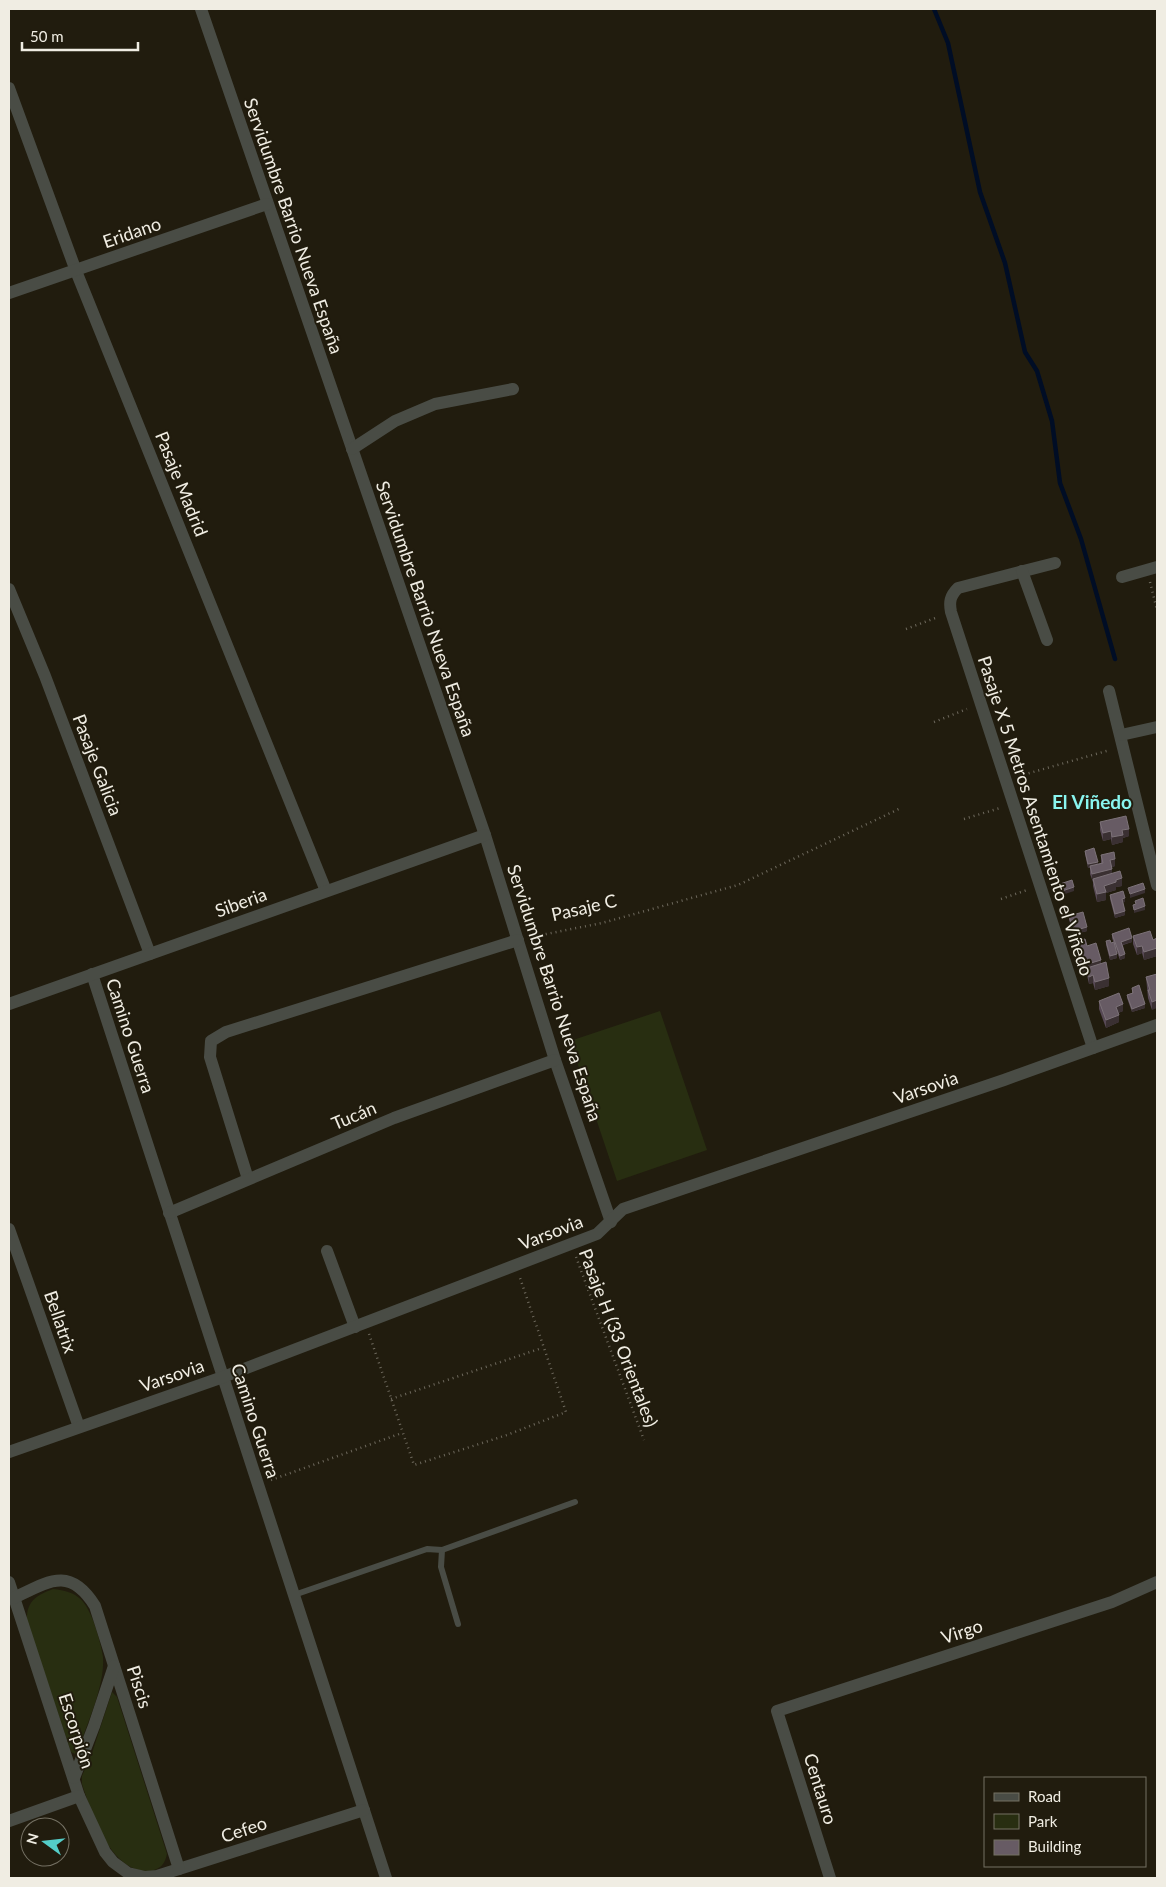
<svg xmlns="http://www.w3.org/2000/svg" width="1166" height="1887" font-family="Lato,sans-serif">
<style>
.green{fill:#282e11}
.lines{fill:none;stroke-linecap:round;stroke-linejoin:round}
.stream{stroke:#000d25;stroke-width:4.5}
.path{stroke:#6e695d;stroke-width:2.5;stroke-dasharray:1 4;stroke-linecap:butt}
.lane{stroke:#494c45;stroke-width:6}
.street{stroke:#494c45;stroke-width:12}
.wall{fill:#574955}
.shaded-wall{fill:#3a3032}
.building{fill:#675b64;stroke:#7c7278}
.labels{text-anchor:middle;stroke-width:4;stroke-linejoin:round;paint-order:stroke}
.street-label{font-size:18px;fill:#f0ede3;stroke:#211c0e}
.neighbourhood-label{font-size:19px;font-weight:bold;fill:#89f5ef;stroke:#211c0e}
</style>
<rect width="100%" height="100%" fill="#211c0e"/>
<g class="green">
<polygon points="660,1011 707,1150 617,1181 570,1041"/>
<path d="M53,1589C77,1592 84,1598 93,1620C97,1632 101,1644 103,1657C105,1686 87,1723 78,1751L75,1754L71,1752L27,1621C26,1601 37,1595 53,1589Z"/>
<path d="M112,1692L117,1697L167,1854C165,1864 160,1870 149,1871C110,1872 92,1814 82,1784V1776L92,1753Z"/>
</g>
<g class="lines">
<polyline class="stream" points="934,9 948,43 980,192 1005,263 1025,352 1037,371 1052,421 1060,483 1081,539 1115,659"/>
<g class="path">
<polyline points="1150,582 1157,610"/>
<polyline points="906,629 938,617"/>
<polyline points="934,722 967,709"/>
<polyline points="1019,776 1110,750"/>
<polyline points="964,819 1000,808"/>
<polyline points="1001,899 1027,890"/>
<polyline points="531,937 602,923 738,885 901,808"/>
<polyline points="576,1257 644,1440"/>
<polyline points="369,1334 414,1465 507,1435 566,1412 520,1278"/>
<polyline points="391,1399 542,1348"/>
<polyline points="271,1480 402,1433"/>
</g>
<g class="lane">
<polyline points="442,1550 441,1567 458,1624"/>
<polyline points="294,1595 427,1549 442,1550 575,1502"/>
</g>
<g class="street">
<polyline points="201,9 485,835 555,1060 611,1222"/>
<polyline points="9,88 76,271 326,891"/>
<polyline points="9,293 267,204"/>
<polyline points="352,449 395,421 435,404 513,389"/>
<path d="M1055,563L958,588C950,596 949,602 951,612L1093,1048"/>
<polyline points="1022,571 1047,640"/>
<polyline points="1122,577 1157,567"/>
<polyline points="9,589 45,676 150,954"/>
<polyline points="1109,691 1157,885"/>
<polyline points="1121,735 1157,727"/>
<polyline points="92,974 386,1878"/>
<polyline points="9,1004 485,835"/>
<polyline points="248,1179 210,1057 211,1041 226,1032 518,940"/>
<polyline points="169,1213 394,1118 555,1060"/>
<polyline points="9,1229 79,1427"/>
<polyline points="327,1251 355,1327"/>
<polyline points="9,1452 223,1377 597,1234 623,1209 1004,1080 1157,1025"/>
<polyline points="9,1582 79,1796 105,1852 113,1862 128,1873 145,1877 157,1876 364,1810"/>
<path d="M14,1598C49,1581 70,1566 95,1606L179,1869"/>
<polyline points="74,1778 94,1726 114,1666"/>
<polyline points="9,1821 79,1796"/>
<polyline points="830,1878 777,1711 1112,1602 1157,1582"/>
</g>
</g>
<g class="wall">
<polygon points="1100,822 1129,836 1123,838 1123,842 1112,845 1111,839 1103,841 1100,830"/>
<polygon points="1085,851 1098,864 1101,863 1101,855 1115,866 1112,867 1112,873 1122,886 1116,887 1116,890 1106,893 1106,900 1097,902 1093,886 1093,882 1090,874 1090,868 1088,868 1085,854"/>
<polygon points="1110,895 1125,902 1123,902 1125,915 1115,918 1110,899"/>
<polygon points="1069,916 1087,931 1073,935 1069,919"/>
<polygon points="1112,934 1132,942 1123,945 1125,958 1120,960 1112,938"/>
<polygon points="1133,936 1153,940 1157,938 1157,956 1144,960 1142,953 1137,955 1133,944"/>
<polygon points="1106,941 1117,958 1110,960 1106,945"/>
<polygon points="1073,942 1087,946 1101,964 1109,986 1095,990 1093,983 1089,984 1087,975 1087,972 1081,974 1073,950"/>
<polygon points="1157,974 1152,1010 1148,998 1146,977"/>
<polygon points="1132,988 1145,1008 1132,1012 1127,998 1127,995 1132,993"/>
<polygon points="1099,1001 1123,1011 1118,1013 1119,1022 1106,1028 1099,1009"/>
</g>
<g class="shaded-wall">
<polygon points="1129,829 1129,836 1123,838 1123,842 1112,845 1112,837 1122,830"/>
<polygon points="1111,831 1111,839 1103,841 1103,833"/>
<polygon points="1115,859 1115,866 1110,868 1110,860"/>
<polygon points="1098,862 1098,866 1088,868 1088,864"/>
<polygon points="1112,869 1112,877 1093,879 1092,882 1092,874"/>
<polygon points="1122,878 1122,886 1116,887 1116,890 1106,893 1106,900 1097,902 1097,894 1104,886 1116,880"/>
<polygon points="1074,887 1074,891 1062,895 1062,891"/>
<polygon points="1145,889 1145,893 1130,898 1130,894"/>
<polygon points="1125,898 1125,902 1122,903 1122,899"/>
<polygon points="1145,906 1145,910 1134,913 1134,910"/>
<polygon points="1125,911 1125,915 1115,918 1115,914"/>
<polygon points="1087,927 1087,931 1073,935 1073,931"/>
<polygon points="1132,938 1132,942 1121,945 1121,942"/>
<polygon points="1142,946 1142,953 1137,955 1137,947"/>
<polygon points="1157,948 1157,956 1144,960 1144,952"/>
<polygon points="1117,954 1117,958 1110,960 1110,956"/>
<polygon points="1125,954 1125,958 1120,960 1120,956"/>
<polygon points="1101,960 1101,967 1087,968 1087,972 1081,974 1081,966"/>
<polygon points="1093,975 1093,983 1089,984 1089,977"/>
<polygon points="1109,978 1109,986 1095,990 1095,982"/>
<polygon points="1157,1000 1157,1008 1152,1010 1152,1002"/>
<polygon points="1123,1004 1123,1011 1116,1014 1116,1007"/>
<polygon points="1145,1004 1145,1008 1132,1012 1132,1009"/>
<polygon points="1119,1015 1119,1022 1106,1028 1106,1020"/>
</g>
<g class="building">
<polygon points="1126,816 1129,829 1122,830 1123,835 1112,837 1111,831 1103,833 1100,822"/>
<polygon points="1094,848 1098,862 1088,864 1085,851"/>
<polygon points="1114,852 1115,859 1110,860 1112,869 1092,874 1090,866 1103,863 1101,855"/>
<polygon points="1120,871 1122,878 1116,880 1116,882 1104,886 1106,892 1097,894 1093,879"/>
<polygon points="1072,880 1074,887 1062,891 1060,884"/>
<polygon points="1143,883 1145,889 1130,894 1128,888"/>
<polygon points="1123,891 1125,898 1122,899 1125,911 1115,914 1110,895"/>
<polygon points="1143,898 1145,906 1134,910 1133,905 1136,904 1135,901"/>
<polygon points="1083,912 1087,927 1073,931 1069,916"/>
<polygon points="1129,928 1132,938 1121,942 1125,954 1120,956 1112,934"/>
<polygon points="1150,931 1153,940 1157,938 1157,948 1144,952 1142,946 1137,947 1133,936"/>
<polygon points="1085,939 1087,946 1096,943 1101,960 1081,966 1073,942"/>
<polygon points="1110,940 1111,943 1114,942 1117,954 1110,956 1106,941"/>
<polygon points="1106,962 1109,978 1095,982 1093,975 1089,977 1087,968"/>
<polygon points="1157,974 1157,1000 1152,1002 1148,990 1150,990 1146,977"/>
<polygon points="1139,985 1145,1004 1132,1009 1127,995 1133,993 1132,988"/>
<polygon points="1119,993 1123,1004 1116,1007 1119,1015 1106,1020 1099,1001"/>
</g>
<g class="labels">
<g class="street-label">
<text transform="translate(293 226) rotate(71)" y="6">Servidumbre Barrio Nueva España</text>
<text transform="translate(132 233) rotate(-19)" y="6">Eridano</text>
<text transform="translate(181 484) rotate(68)" y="6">Pasaje Madrid</text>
<text transform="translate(425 609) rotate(71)" y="6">Servidumbre Barrio Nueva España</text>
<text transform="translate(97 765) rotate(69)" y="6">Pasaje Galicia</text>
<text transform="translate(1035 816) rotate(72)" y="6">Pasaje X 5 Metros Asentamiento el Viñedo</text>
<text transform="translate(241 903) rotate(-20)" y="6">Siberia</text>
<text transform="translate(584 908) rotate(-13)" y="6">Pasaje C</text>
<text transform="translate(554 993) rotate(72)" y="6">Servidumbre Barrio Nueva España</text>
<text transform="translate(130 1036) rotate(72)" y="6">Camino Guerra</text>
<text transform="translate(926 1088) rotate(-19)" y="6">Varsovia</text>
<text transform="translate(354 1116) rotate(-23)" y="6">Tucán</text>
<text transform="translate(551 1233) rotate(-21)" y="6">Varsovia</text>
<text transform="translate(60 1322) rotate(71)" y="6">Bellatrix</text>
<text transform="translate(618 1338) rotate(69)" y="6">Pasaje H (33 Orientales)</text>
<text transform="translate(172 1376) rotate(-19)" y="6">Varsovia</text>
<text transform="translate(255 1421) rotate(72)" y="6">Camino Guerra</text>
<text transform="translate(962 1632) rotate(-18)" y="6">Virgo</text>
<text transform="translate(139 1687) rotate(72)" y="6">Piscis</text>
<text transform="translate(76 1731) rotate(72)" y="6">Escorpión</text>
<text transform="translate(820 1789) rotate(73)" y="6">Centauro</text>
<text transform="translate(244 1830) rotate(-18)" y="6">Cefeo</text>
</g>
<g class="neighbourhood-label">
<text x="1092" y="809">El Viñedo</text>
</g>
</g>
<rect width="1166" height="1887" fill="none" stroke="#f0ede3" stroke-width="20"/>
<rect x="984" y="1777" width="162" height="90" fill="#211c0e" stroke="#747063"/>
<rect x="994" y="1793" width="25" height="8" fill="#494c45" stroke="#747063"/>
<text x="1028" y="1802" font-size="15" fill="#f0ede3">Road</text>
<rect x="994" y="1814" width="25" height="15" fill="#282e11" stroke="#747063"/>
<text x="1028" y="1827" font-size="15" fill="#f0ede3">Park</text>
<rect x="994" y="1840" width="25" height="15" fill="#675b64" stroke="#747063"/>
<text x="1028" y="1852" font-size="15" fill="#f0ede3">Building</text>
<g transform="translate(45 1842) rotate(285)"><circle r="24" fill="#211c0e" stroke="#747063"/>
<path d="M0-4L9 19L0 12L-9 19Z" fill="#54cdc8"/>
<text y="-8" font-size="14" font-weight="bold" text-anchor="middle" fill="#f0ede3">N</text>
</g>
<path d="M22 42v8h116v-8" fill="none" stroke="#f0ede3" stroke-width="2.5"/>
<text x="30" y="42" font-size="15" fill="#f0ede3" stroke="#211c0e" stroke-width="4" paint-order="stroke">50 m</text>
</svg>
